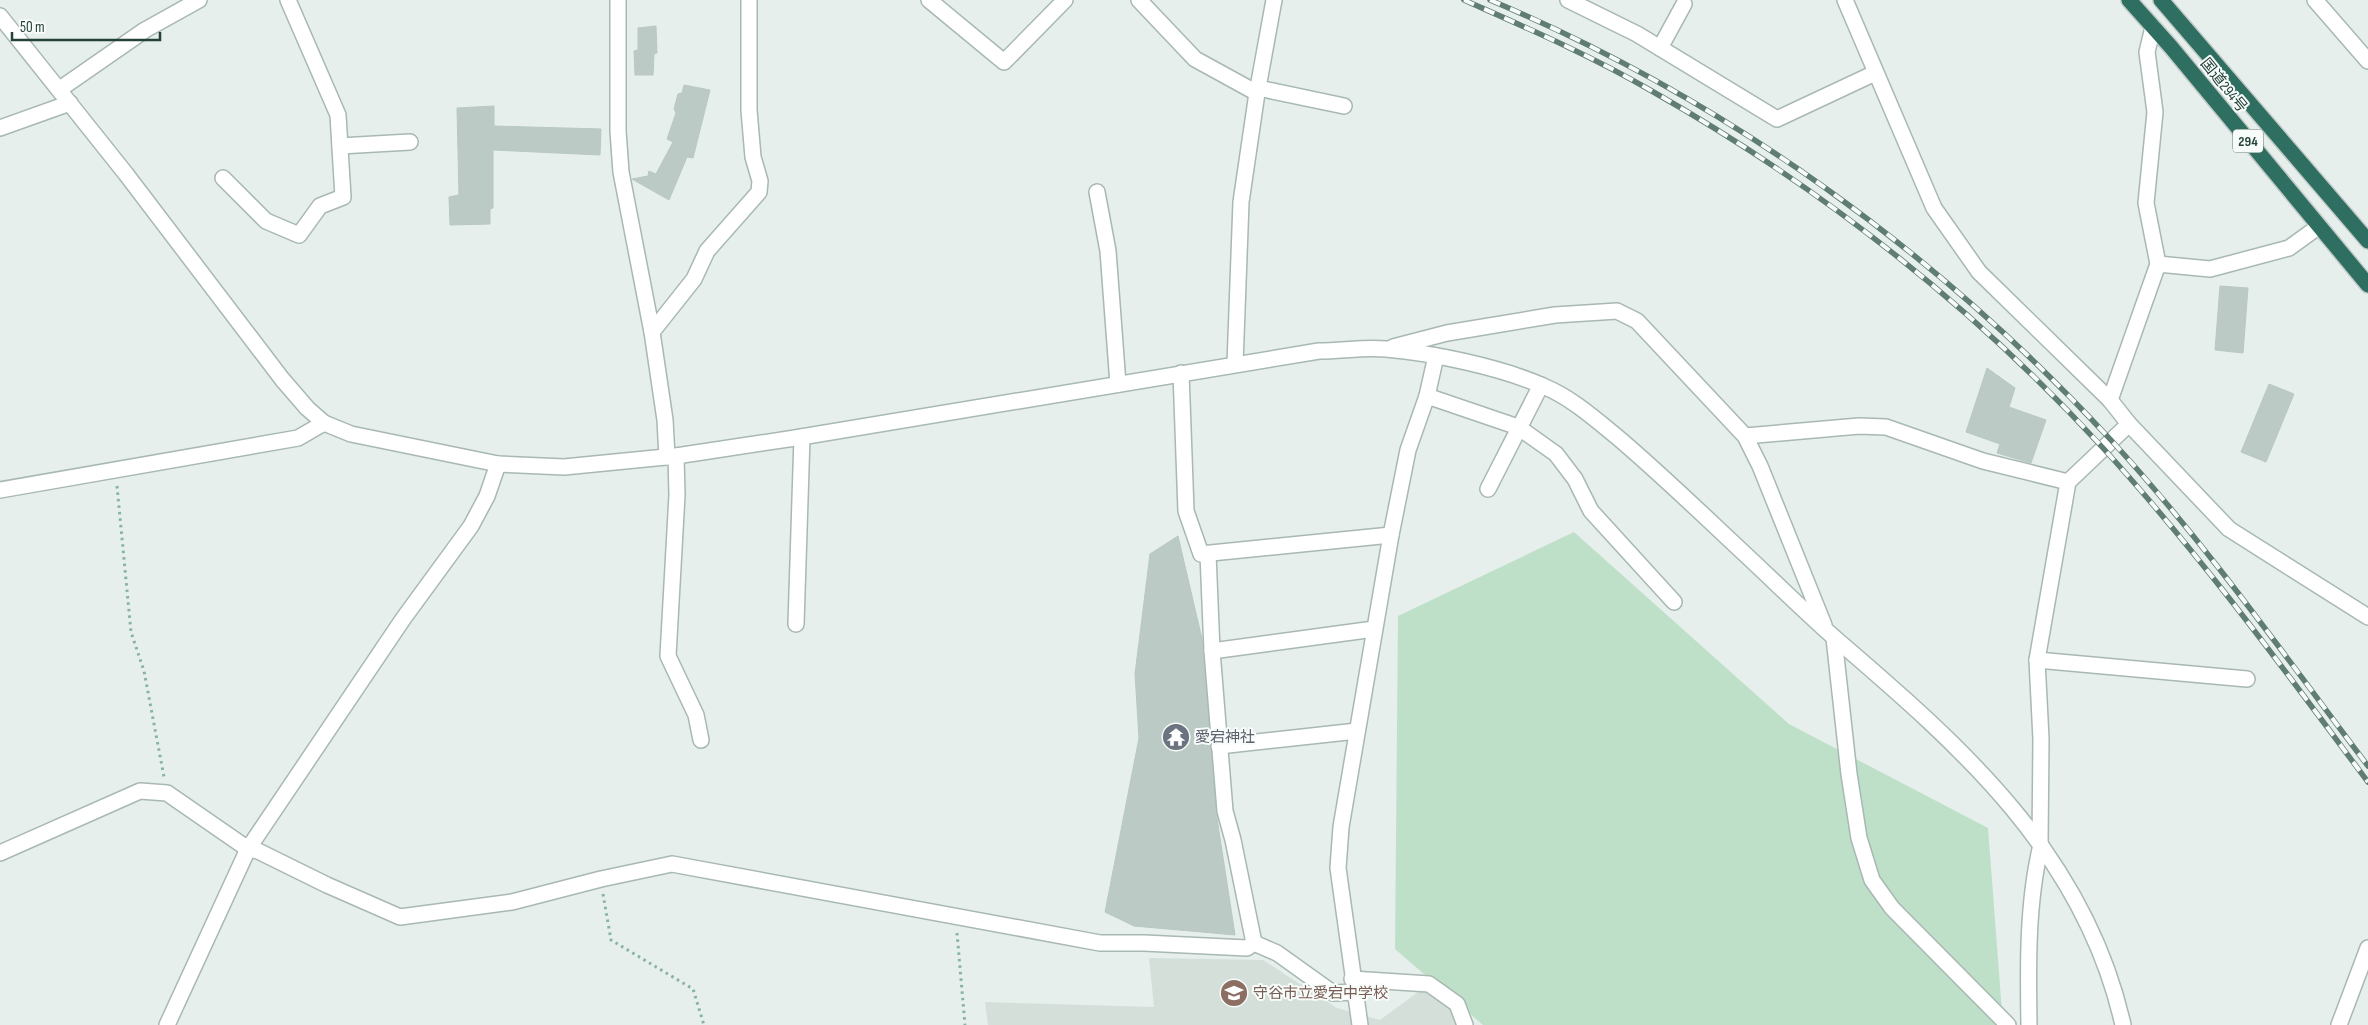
<svg xmlns="http://www.w3.org/2000/svg" width="2368" height="1025" font-family="'Sofia Sans Condensed','Noto Sans JP',sans-serif">
<style>
.built{fill:#d4dfda}
.green{fill:#bfe0c8}
.building{fill:#bbcac4;stroke:#b8c9c2}
.lines{fill:none;stroke-linecap:round;stroke-linejoin:round}
.minor-casing{stroke:#a8b8b2;stroke-width:18}
.highway-casing{stroke:#c2cac8;stroke-width:18}
.path{stroke:#86b3a5;stroke-width:3;stroke-dasharray:2.5 4;stroke-linecap:butt}
.minor{stroke:#fff;stroke-width:15}
.highway{stroke:#2f6f62;stroke-width:15}
.rail-casing{stroke:#5f7d75;stroke-width:5.5}
.rail{stroke:#f7fbf9;stroke-width:4;stroke-dasharray:11;stroke-linecap:butt}
.labels{text-anchor:middle;stroke-width:4;stroke-linejoin:round;paint-order:stroke}
.shield{fill:#f7fbf9;stroke:#637a73;stroke-width:1}
.shield-label{font-size:14px;font-weight:bold;fill:#24423a}
.street-label{font-size:15px;fill:#24423a;stroke:#f7fbf9}
.worship-label{font-size:15px;fill:#5b616d;stroke:#f7fbf9;text-anchor:start}
.education-label{font-size:15px;fill:#785e54;stroke:#f7fbf9;text-anchor:start}
</style>
<rect width="100%" height="100%" fill="#e6efeb"/>
<polygon class="built" points="1149,958 1263,960 1337,1008 1380,1020 1429,984 1457,1004 1465,1025 988,1025 985,1002 1154,1007"/>
<polygon class="green" points="1574,532 1789,724 1988,828 2003,1025 1483,1025 1395,949 1398,616"/>
<g class="building">
<polygon points="656,26 657,53 654,54 653,75 635,75 634,51 638,50 638,28"/>
<polygon points="684,85 710,90 693,158 687,157 669,200 632,179 648,176 649,171 656,174 673,142 667,139 676,113 674,109 678,94 682,93"/>
<polygon points="494,106 494,126 601,129 600,155 493,150 493,208 490,209 490,224 450,225 449,197 459,195 457,108"/>
<polygon points="2220,286 2248,288 2243,353 2215,350"/>
<polygon points="1987,368 2015,388 2009,407 2046,420 2031,463 1997,453 2000,444 1966,432"/>
<polygon points="2269,384 2294,394 2266,462 2241,452"/>
<polygon points="1178,536 1202,639 1216,812 1235,935 1134,926 1105,912 1139,738 1135,674 1150,554"/>
</g>
<g class="lines">
<defs>
<g id="minor">
<polyline points="618,0 618,131 621,172 652,332 665,420 667,457"/>
<polyline points="929,0 1004,62 1065,0"/>
<polyline points="1139,0 1195,59 1257,93"/>
<polyline points="1568,0 1637,34 1777,119 1875,73"/>
<polyline points="1845,0 1934,208 1979,272 2110,400 2129,424 2229,529 2368,617"/>
<polyline points="2315,0 2368,61"/>
<path d="M0,16L126,174L282,379L307,408L324,423L351,434L498,464L564,467L676,456L795,438L1319,351C1341,351 1364,347 1386,349C1433,353 1500,367 1543,386C1570,397 1593,417 1616,436C1661,474 1704,516 1747,556C1777,584 1806,613 1837,640C1963,748 2085,855 2123,1025"/>
<polyline points="2153,27 2147,52 2155,112 2146,203 2158,264"/>
<polyline points="1660,48 1684,4"/>
<polyline points="1258,88 1344,106"/>
<polyline points="60,89 145,30 199,0"/>
<polyline points="0,128 70,103"/>
<polyline points="340,146 410,142"/>
<polyline points="223,178 266,221 299,235 320,206 343,197 338,115 288,0"/>
<polyline points="1097,192 1108,251 1118,384"/>
<polyline points="652,332 694,279 707,251 759,192 760,181 753,157 749,110 749,0"/>
<polyline points="1393,347 1447,333 1555,315 1617,311 1637,321 1745,436 1760,466 1824,625"/>
<polyline points="1235,364 1241,202 1257,93 1274,0"/>
<polyline points="1181,373 1186,511 1201,554 1391,535"/>
<polyline points="1427,396 1518,427 1556,454 1575,479 1591,511 1674,602"/>
<polyline points="2110,400 2158,264 2210,269 2289,248 2318,227"/>
<polyline points="1745,436 1859,426 1886,427 1983,461 2068,482 2129,424"/>
<polyline points="676,456 677,495 668,656 696,715 701,740"/>
<polyline points="1488,489 1541,385"/>
<polyline points="0,490 298,438 324,423"/>
<polyline points="1208,554 1212,651 1225,811 1233,840 1254,943"/>
<polyline points="796,624 802,437"/>
<polyline points="1834,638 1849,774 1859,838 1872,880 1892,908 2008,1025"/>
<polyline points="1212,651 1374,629"/>
<polyline points="2037,660 2247,679"/>
<polyline points="1219,746 1357,731"/>
<polyline points="2040,844 2041,739 2037,660 2068,482"/>
<polyline points="0,853 140,791 167,793 248,849 258,851 327,885 400,917 512,902 601,879 672,864 1100,943 1144,943 1247,948 1254,943 1277,953 1333,993 1355,992"/>
<polyline points="1352,979 1429,984 1457,1004 1465,1025"/>
<polyline points="167,1025 248,849 403,619 471,526 487,496 498,464"/>
<polyline points="1360,1025 1338,868 1341,827 1391,535 1408,450 1427,396 1436,356"/>
<path d="M2029,1025C2028,966 2027,903 2041,845"/>
<polyline points="2339,1025 2368,948"/>
</g>
<g id="highway">
<polyline points="2129,0 2171,47 2368,285"/>
<polyline points="2161,0 2368,241"/>
</g>
</defs>
<use href="#minor" class="minor-casing"/>
<use href="#highway" class="highway-casing"/>
<g class="path">
<polyline points="117,486 131,632 144,671 164,777"/>
<polyline points="603,894 611,940 693,989 704,1025"/>
<polyline points="957,933 965,1025"/>
</g>
<use href="#minor" class="minor"/>
<use href="#highway" class="highway"/>
<defs>
<g id="rail">
<path d="M1464,0C1527,28 1590,55 1650,90C1819,186 1972,305 2103,448C2199,553 2283,668 2368,782"/>
<path d="M1490,0C1725,99 1937,252 2110,439C2204,541 2285,656 2368,766"/>
</g>
</defs>
<use href="#rail" class="rail-casing"/>
<use href="#rail" class="rail"/>
</g>
<defs>
<symbol id="temple-disc" viewBox="-11 -11 22 22"><circle r="9.5" fill="#6b7280" stroke="#f7fbf9"/><path d="M0-6L5-2H3V0L6.5 2.5H4V6H1.5V3h-3V6H-4V2.5H-6.5L-3 0V-2H-5Z" fill="#fff"/></symbol>
<symbol id="school-disc" viewBox="-11 -11 22 22"><circle r="9.5" fill="#8d6e63" stroke="#f7fbf9"/><path d="M0-5L7-2L0 1L-7-2ZM-4 1L0 2.5L4 1V4Q0 6-4 4Z" fill="#fff"/></symbol>
</defs>
<g fill-rule="evenodd">
<use href="#temple-disc" x="1160" y="721" width="32" height="32"/>
<use href="#school-disc" x="1218" y="977" width="32" height="32"/>
</g>
<g class="labels">
<rect class="shield" x="2233" y="129.5" width="30" height="23" rx="4"/>
<g class="shield-label">
<text x="2248" y="146">294</text>
</g>
<g class="street-label">
<text transform="translate(2224 85) rotate(51)" y="5">国道294号</text>
</g>
<g class="worship-label">
<text x="1195" y="742">愛宕神社</text>
</g>
<g class="education-label">
<text x="1253" y="998">守谷市立愛宕中学校</text>
</g>
</g>
<path d="M12 32v8h148v-8" fill="none" stroke="#24423a" stroke-width="2.5"/>
<text x="20" y="32" font-size="15" fill="#24423a" stroke="#f7fbf9" stroke-width="4" paint-order="stroke">50 m</text>
</svg>
